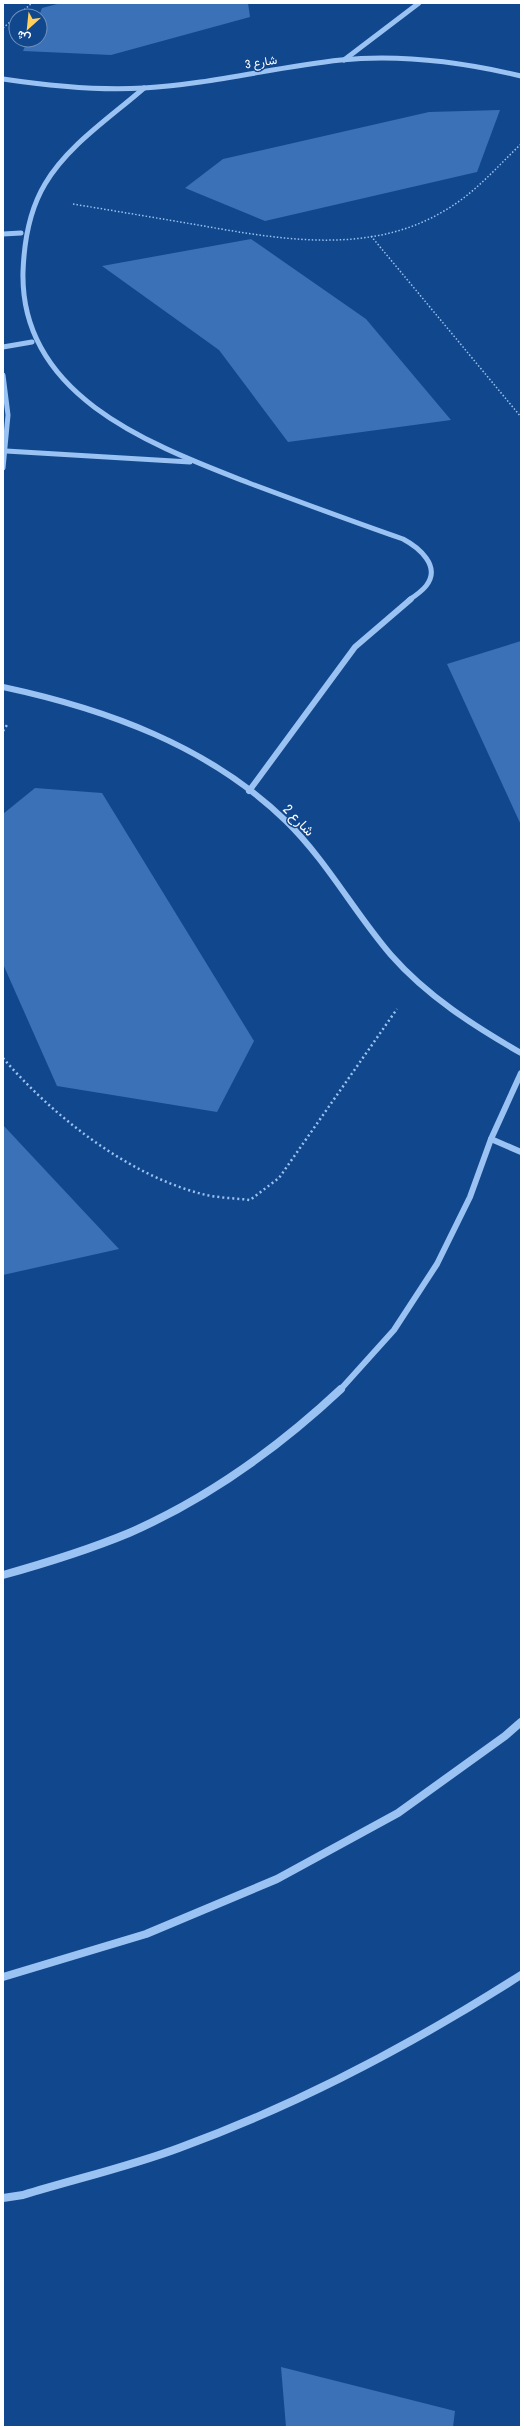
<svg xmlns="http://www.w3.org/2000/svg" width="524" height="2430" font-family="'Archivo Narrow',Vazirmatn,sans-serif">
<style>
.building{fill:#3a71b7}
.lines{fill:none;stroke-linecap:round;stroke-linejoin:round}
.path-far1{stroke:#9ac2f2;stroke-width:1.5;stroke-dasharray:1.5 2;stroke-linecap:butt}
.path{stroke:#9ac2f2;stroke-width:2.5;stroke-dasharray:2 3;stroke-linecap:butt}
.minor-far2{stroke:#9ac2f2;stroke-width:5}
.minor-far1{stroke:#9ac2f2;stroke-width:6}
.minor{stroke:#9ac2f2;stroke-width:8}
.labels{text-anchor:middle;stroke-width:3;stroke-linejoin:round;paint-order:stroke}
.far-street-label{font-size:12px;fill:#fff;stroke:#11478d}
.street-label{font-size:14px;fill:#fff;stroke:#11478d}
</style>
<rect width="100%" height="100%" fill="#11478d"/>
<g class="building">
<polygon points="61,3 248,3 250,17 111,55 23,51 28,40 40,40 39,16 42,8"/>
<polygon points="500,110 477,172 265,221 185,188 223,159 429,112"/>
<polygon points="251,239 366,319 451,420 288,442 219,350 102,266"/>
<polygon points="521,641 521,825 447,664"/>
<polygon points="35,788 102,793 254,1041 217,1112 57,1086 3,964 3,814"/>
<polygon points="3,1125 119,1249 3,1275"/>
<polygon points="281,2367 455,2411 453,2427 286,2427"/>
</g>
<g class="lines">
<g class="path-far1">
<polyline points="3,28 32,3"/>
<path d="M73,204C115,211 157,218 198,225C278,239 369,256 444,211C474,194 496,168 521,144"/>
<polyline points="371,236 521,417"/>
</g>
<g class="path">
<polyline points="3,731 7,725"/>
<path d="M3,1058C53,1116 126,1174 202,1194C217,1198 234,1198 250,1200L279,1178L397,1009"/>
</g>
<g class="minor-far2">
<polyline points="344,60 419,3"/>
<path d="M3,79C50,86 97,91 144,88C211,84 275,67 341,60C402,54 462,62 521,76"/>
<path d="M144,88C111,117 68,145 45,184C30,209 24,243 23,272C20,397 152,445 249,483C300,502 351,521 403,539C418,547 442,566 426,586C422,591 415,596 409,600"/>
<polyline points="3,234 21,233"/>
<polyline points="3,347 32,342"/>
<polyline points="3,375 8,415 3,468"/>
<polyline points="6,451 190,462"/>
</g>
<g class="minor-far1">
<path d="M3,687C106,709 209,746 286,821C327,861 354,912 391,955C427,996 474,1026 521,1053"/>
<polyline points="249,791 355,647 411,599"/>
<polyline points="491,1139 521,1152"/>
<polyline points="340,1390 394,1330 437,1264 470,1197 491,1139 521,1073"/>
</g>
<g class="minor">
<path d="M3,1575C46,1563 88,1550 129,1533C209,1498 278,1448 341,1389"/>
<polyline points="3,1977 146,1934 277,1879 398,1813 505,1736 521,1722"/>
<path d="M3,2198L23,2195C75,2179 128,2167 179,2148C300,2104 413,2044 521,1975"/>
</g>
</g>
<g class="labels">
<g class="far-street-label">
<text transform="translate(261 62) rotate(-9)" y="4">شارع 3</text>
</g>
<g class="street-label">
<text transform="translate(299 820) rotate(46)" y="5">شارع 2</text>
</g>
</g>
<rect width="524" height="2430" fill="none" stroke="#ffffff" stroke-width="8"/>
<g transform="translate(28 28) rotate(207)"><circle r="19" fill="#11478d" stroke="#7091bb"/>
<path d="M0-3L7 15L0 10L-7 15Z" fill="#ffd05b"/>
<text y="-6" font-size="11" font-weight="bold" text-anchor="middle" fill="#ffffff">ش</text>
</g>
</svg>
